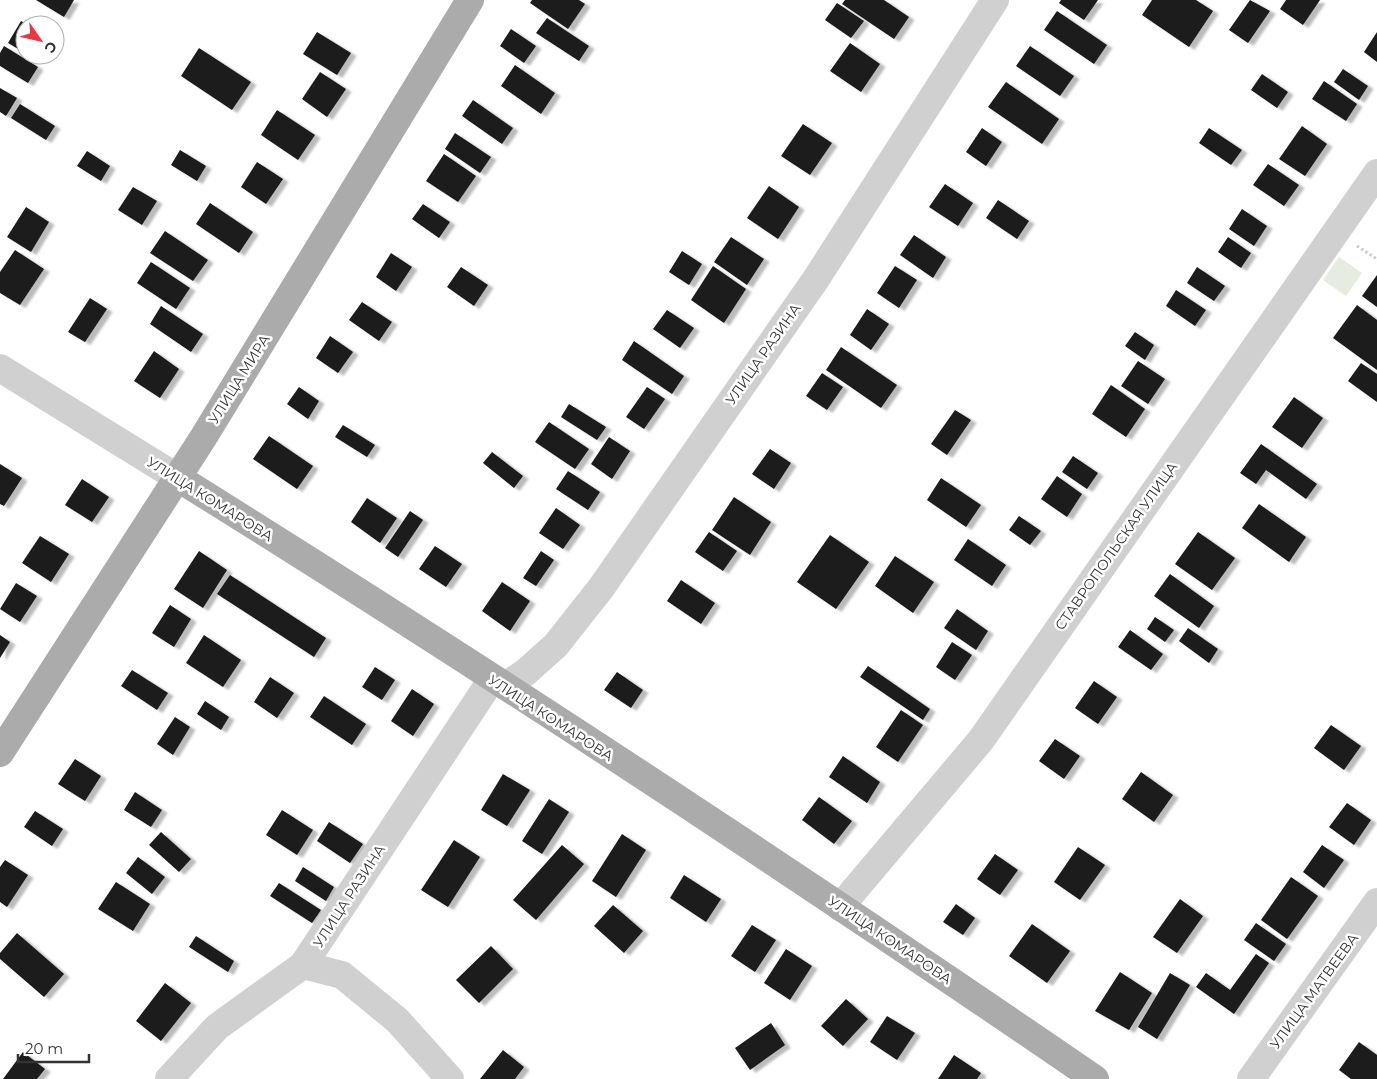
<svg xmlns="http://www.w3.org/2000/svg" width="1377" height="1079" font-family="Montserrat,sans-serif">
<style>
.green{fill:#e6ecdf}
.building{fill:#1a1a1a;filter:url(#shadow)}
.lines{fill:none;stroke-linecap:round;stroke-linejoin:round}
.path{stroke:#cdcdcd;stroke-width:3;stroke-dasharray:2.5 2.5;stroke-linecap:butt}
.minor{stroke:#d0d0d0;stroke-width:28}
.major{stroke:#ababab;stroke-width:28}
.labels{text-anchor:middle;stroke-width:5;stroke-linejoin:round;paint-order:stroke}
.street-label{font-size:14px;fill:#333;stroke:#fff}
</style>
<defs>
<filter id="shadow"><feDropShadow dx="5.5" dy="3" stdDeviation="1" flood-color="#0004"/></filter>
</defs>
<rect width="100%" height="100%" fill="#fff"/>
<polygon class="green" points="1339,257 1362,273 1346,296 1323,280"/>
<g class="building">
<polygon points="36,0 74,0 64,17"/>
<polygon points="532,0 579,0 585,4 568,29 530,3"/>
<polygon points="845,0 884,0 909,17 894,39 842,4"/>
<polygon points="1061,0 1098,0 1084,20 1059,3"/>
<polygon points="1152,0 1196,0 1213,11 1189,47 1142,15"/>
<polygon points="1250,0 1270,11 1248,43 1229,30"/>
<polygon points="1286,0 1320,0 1303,25 1280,9"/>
<polygon points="837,3 864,21 851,38 825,20"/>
<polygon points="1057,11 1107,45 1094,64 1044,30"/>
<polygon points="547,18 589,46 579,61 536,33"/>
<polygon points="21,21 28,25 25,25 25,53 8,43"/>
<polygon points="511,29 536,46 524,63 500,46"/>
<polygon points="317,32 351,53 337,75 303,54"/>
<polygon points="1377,32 1377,62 1364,52"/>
<polygon points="850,43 880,64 861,92 830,71"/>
<polygon points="4,46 38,67 28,83 0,66 0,53"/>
<polygon points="1030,46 1074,76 1060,96 1016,66"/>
<polygon points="199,48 251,82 232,110 181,76"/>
<polygon points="515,65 555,93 541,114 501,86"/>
<polygon points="1343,69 1368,86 1359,100 1334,82"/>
<polygon points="320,72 346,89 327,117 302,99"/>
<polygon points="1262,74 1288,92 1277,108 1251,90"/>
<polygon points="1324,81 1357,104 1346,121 1312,99"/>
<polygon points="1006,82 1059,119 1042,144 988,107"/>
<polygon points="0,88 17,98 6,116 0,112"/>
<polygon points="473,100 513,128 502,144 462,116"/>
<polygon points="20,104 55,126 46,140 11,118"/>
<polygon points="277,110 315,135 298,160 261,135"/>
<polygon points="803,124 832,143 810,175 781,156"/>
<polygon points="1302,126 1327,144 1305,176 1279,159"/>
<polygon points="982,128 1002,142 986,166 966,152"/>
<polygon points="1209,128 1242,150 1231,165 1199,143"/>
<polygon points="455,133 491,157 480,173 445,149"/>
<polygon points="180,150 206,166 197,181 171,165"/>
<polygon points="87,151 110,166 101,181 77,166"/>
<polygon points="444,154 476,176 458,202 426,181"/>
<polygon points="257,162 283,179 266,204 241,187"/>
<polygon points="1268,164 1299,185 1284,206 1253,185"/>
<polygon points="945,184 973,203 958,226 929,207"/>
<polygon points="769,186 799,207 778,239 747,218"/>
<polygon points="133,187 157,201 142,225 118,210"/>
<polygon points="998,200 1029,221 1017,239 986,218"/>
<polygon points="210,203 253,232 239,253 196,224"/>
<polygon points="423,204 450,222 439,238 412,219"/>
<polygon points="26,207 49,222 31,252 7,237"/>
<polygon points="1242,209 1267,226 1254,246 1229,229"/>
<polygon points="165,231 208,260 193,281 150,253"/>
<polygon points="914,235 946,257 933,278 900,255"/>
<polygon points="731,237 764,259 747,285 714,262"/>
<polygon points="1228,237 1251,253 1241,268 1218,252"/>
<polygon points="15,250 44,269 20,305 0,293 0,272"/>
<polygon points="682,251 702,264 689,285 669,272"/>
<polygon points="391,253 412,267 396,291 376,277"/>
<polygon points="151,262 190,288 176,309 137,283"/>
<polygon points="713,266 746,289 724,323 691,300"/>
<polygon points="895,266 917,280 899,308 877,293"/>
<polygon points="461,267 488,285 474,306 447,287"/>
<polygon points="1197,267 1225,286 1214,301 1187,283"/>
<polygon points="1377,275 1377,307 1362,296"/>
<polygon points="1176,290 1206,310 1195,326 1166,306"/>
<polygon points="90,298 107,309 85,342 68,332"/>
<polygon points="362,302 392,322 379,341 349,320"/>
<polygon points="1357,305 1377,320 1377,370 1333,338"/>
<polygon points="161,306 203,334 191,352 150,324"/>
<polygon points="867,309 889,324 871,350 850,335"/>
<polygon points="667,310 694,328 680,348 653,329"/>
<polygon points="1135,332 1154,345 1145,360 1125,346"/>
<polygon points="330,336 353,352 338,373 316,358"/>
<polygon points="634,341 684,376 672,394 622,360"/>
<polygon points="841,347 897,385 881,408 826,370"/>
<polygon points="154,351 179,369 160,398 134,381"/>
<polygon points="1138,361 1165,379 1148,404 1121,386"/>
<polygon points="1361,363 1377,374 1377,402 1348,381"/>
<polygon points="822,373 843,387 827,410 806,396"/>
<polygon points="1111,385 1145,409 1126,437 1092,414"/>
<polygon points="299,387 319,401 308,419 287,404"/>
<polygon points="647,387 665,399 644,429 626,417"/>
<polygon points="1294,397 1323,418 1302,448 1272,427"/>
<polygon points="569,404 606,427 597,440 561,417"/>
<polygon points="955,410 971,420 947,455 931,444"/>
<polygon points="549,422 589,449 575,469 535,442"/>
<polygon points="343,425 375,445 367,457 335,437"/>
<polygon points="269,436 313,466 297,489 253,459"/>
<polygon points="609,437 630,451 612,479 591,464"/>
<polygon points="1261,444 1317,484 1306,499 1266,470 1256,484 1240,473"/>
<polygon points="770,449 791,463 774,489 752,474"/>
<polygon points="492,452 523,476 514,488 483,463"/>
<polygon points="1073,456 1098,473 1087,489 1062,472"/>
<polygon points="0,464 22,478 4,506 0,504"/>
<polygon points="568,471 600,492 588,510 556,489"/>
<polygon points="1057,476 1082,494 1067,517 1041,499"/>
<polygon points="941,478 981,505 966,527 927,500"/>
<polygon points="82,479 109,497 92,522 65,505"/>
<polygon points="734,497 771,522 750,555 712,530"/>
<polygon points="367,498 397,518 380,543 351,522"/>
<polygon points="1259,504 1306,537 1289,562 1242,528"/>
<polygon points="556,508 580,525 563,549 539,533"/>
<polygon points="410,511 423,520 398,557 385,548"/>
<polygon points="1019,516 1041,531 1030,545 1009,530"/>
<polygon points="709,532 737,551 723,571 695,552"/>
<polygon points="1198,532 1235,558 1212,590 1175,564"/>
<polygon points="830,535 869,562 836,609 797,582"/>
<polygon points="40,536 69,554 51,582 22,563"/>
<polygon points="968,539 1006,565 992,586 954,560"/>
<polygon points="435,546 462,564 446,587 419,569"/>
<polygon points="199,551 227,570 203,608 174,589"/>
<polygon points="541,551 554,560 536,586 523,578"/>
<polygon points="895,556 934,582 913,613 875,586"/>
<polygon points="1170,574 1214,606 1199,628 1154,596"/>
<polygon points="230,575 326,638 314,657 217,594"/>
<polygon points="681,580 715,603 701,624 667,601"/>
<polygon points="502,582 530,601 510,631 482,611"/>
<polygon points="16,583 37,596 20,622 0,609"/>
<polygon points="170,605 191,619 174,647 152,633"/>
<polygon points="957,609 988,631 976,650 944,628"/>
<polygon points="1155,617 1174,630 1165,642 1147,629"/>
<polygon points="1188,628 1218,649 1209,663 1179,641"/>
<polygon points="1130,630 1163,654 1151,670 1118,647"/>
<polygon points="0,635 10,642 0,658"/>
<polygon points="204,635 241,660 223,687 186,663"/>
<polygon points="952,642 972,655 955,680 936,667"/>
<polygon points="868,666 930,709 923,720 860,677"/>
<polygon points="375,667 395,680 382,700 362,687"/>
<polygon points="132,670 168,693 157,710 121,686"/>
<polygon points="617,672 643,690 631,708 604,690"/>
<polygon points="270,677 294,693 277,718 254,702"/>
<polygon points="1094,681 1117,697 1098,724 1075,708"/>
<polygon points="412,689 434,704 413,736 391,721"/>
<polygon points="324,696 366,724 352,745 310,717"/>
<polygon points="205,701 229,717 221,730 197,714"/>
<polygon points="901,710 923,725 898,762 876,747"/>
<polygon points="175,717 190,727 173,755 157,744"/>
<polygon points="1331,725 1361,746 1344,770 1314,748"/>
<polygon points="1055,739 1080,756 1064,779 1039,761"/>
<polygon points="843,756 880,782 867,803 829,777"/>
<polygon points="75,759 101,776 85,801 58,784"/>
<polygon points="1141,772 1173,795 1154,822 1122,799"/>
<polygon points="503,774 530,790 507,826 481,810"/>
<polygon points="135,792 162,810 151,827 124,810"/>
<polygon points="819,797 852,821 834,844 802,820"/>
<polygon points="549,799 569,812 542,854 522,841"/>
<polygon points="1347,803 1371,820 1354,845 1329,827"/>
<polygon points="282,810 313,830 297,855 266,835"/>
<polygon points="35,811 63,829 52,846 24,827"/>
<polygon points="329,822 363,844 350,863 317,841"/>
<polygon points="161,832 191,859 179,872 149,845"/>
<polygon points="622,834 646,850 616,897 592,881"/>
<polygon points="454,840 480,857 448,907 421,890"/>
<polygon points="562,845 584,864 536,920 513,900"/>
<polygon points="1322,845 1344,860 1324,888 1303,872"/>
<polygon points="1078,847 1105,865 1080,900 1054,882"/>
<polygon points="995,854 1018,870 1000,895 977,879"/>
<polygon points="138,857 165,877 152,894 126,873"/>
<polygon points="5,860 28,875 7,907 0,902 0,867"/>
<polygon points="303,867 334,887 326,901 295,881"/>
<polygon points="684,875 721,899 706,922 670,898"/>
<polygon points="1291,877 1318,896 1287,939 1261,920"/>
<polygon points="116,882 150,904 133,931 98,909"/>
<polygon points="279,883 321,910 312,923 270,896"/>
<polygon points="1180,899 1203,916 1177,953 1153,937"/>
<polygon points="956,904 975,918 963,935 943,922"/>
<polygon points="613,905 643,931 624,953 594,926"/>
<polygon points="1256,923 1286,944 1274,961 1244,940"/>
<polygon points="1032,924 1070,951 1047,983 1009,956"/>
<polygon points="752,925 776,940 755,972 731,956"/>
<polygon points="17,933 64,974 44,997 0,959 0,953"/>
<polygon points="196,936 234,961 228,972 189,947"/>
<polygon points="491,946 513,969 479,1003 456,980"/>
<polygon points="786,949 812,966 790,1000 764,983"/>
<polygon points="1256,954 1269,963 1234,1014 1196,987 1206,973 1230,990"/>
<polygon points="1120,972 1152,993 1129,1030 1095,1011"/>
<polygon points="1170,973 1190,985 1157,1039 1138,1027"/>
<polygon points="165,983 191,1003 161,1041 136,1021"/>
<polygon points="846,999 868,1019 843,1046 821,1026"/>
<polygon points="887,1016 915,1033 897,1060 870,1042"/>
<polygon points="771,1023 785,1045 750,1070 735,1048"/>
<polygon points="1359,1042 1377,1055 1377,1079 1351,1079 1339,1070"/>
<polygon points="503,1050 524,1067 515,1079 480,1079"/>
<polygon points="23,1052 45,1069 37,1079 3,1079"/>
<polygon points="954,1055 981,1073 977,1079 938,1079"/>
</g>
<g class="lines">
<polyline class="path" points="1357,246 1377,259"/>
<g class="minor">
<polyline points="0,368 178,478"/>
<polyline points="505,686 526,672 556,645 601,588 816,279 995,0"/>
<polyline points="840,907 981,740 1377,173"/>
<polyline points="303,965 342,975 397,1020 450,1079"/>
<polyline points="169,1079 217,1027 303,965 492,679"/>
<polyline points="1251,1079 1377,902"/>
</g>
<g class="major">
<path d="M178,478C488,671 794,873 1095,1079"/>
<polyline points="0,753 203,438 470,0"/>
</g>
</g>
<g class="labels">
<g class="street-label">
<text transform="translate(763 354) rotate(-55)" y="5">УЛИЦА РАЗИНА</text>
<text transform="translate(239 379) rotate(-58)" y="5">УЛИЦА МИРА</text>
<text transform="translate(210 499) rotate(32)" y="5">УЛИЦА КОМАРОВА</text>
<text transform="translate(1116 546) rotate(-55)" y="5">СТАВРОПОЛЬСКАЯ УЛИЦА</text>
<text transform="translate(551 718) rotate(33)" y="5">УЛИЦА КОМАРОВА</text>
<text transform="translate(349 896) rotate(-57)" y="5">УЛИЦА РАЗИНА</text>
<text transform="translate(890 940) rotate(34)" y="5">УЛИЦА КОМАРОВА</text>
<text transform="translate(1314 991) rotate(-54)" y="5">УЛИЦА МАТВЕЕВА</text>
</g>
</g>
<g transform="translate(40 40) rotate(124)"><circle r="24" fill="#ffffff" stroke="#adadad"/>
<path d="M0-4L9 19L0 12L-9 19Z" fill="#e63946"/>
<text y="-8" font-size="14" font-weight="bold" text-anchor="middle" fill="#333333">С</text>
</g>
<path d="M18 1054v8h71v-8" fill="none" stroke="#333333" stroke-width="2.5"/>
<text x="25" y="1054" font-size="15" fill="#333333" stroke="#ffffff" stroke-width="4" paint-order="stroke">20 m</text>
</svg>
